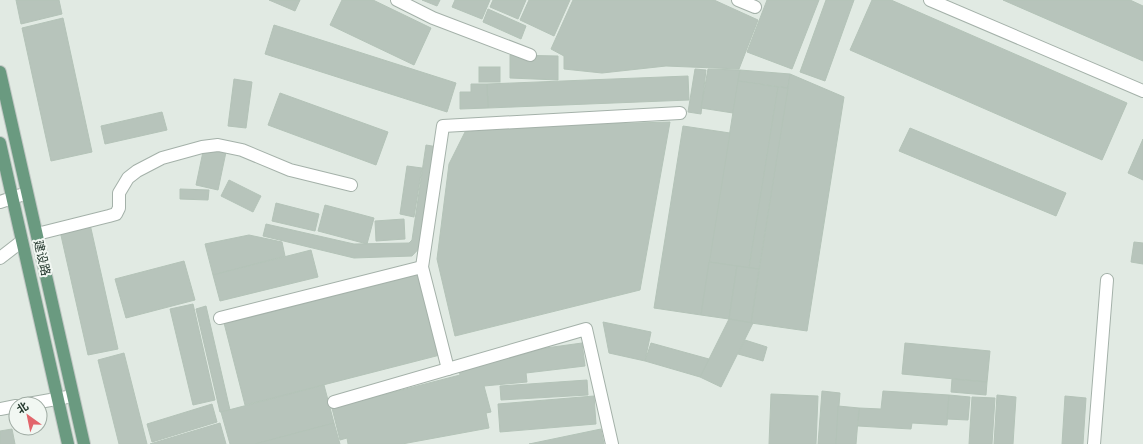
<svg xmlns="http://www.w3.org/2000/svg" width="1143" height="444" font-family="Rubik,'Noto Sans SC',sans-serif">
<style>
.building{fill:#b7c4bb;stroke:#b4c3b8}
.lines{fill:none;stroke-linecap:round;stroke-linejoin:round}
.minor-casing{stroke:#a4b1a9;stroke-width:14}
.major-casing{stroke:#c1c7c4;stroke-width:14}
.minor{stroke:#fff;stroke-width:12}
.major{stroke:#6a9a80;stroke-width:12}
.labels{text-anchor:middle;stroke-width:4;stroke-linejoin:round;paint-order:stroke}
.street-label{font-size:12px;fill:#23382d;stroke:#f1f7f2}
</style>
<rect width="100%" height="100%" fill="#e1eae3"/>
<g class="building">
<polygon points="16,0 59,0 62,14 21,24"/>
<polygon points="269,0 300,0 295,11"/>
<polygon points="342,0 373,0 431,28 414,65 330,25"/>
<polygon points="422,0 440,0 437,6"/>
<polygon points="455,0 490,0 482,19 452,7"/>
<polygon points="493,0 526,0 518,19 490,7"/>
<polygon points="529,0 570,0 554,36 520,20"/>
<polygon points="573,0 714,0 758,20 739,69 666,66 602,73 564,69 564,56 551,49"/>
<polygon points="767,0 819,0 792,69 747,52"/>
<polygon points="826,0 854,0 825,81 800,72"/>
<polygon points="872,0 891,0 1127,103 1102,160 850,50"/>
<polygon points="1003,0 1130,0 1143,6 1143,61"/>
<polygon points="488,9 526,26 521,39 483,22"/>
<polygon points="63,18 92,152 51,161 22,28"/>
<polygon points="274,25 456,83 447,112 265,54"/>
<polygon points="510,55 558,56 558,80 510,78"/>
<rect x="479" y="67" width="21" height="15"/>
<polygon points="695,69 706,70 701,114 688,112"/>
<polygon points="708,69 740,70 733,113 701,108"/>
<polygon points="740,70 790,74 788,88 738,81"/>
<polygon points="790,74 844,97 807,331 751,323"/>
<polygon points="688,76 689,100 488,108 487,84"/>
<polygon points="234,79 252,82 246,128 228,126"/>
<polygon points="738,81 778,87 749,268 709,262"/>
<polygon points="471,84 487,84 488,108 460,109 460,92 471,92"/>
<polygon points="778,87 788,88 759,269 749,268"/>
<polygon points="280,93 388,132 376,165 268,125"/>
<polygon points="162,112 167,130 105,144 101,126"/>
<polygon points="670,122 640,290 455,336 437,259 449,164 465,132 498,127"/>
<polygon points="683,126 730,133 701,315 654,308"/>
<polygon points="910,128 1066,193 1056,216 899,151"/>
<polygon points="1143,139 1143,180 1128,173"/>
<polygon points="426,145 438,147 424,243 412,256 354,258 263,236 266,224 354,244 409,243 412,240"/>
<polygon points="204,147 226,152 218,190 196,185"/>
<polygon points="407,166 422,168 414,217 400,214"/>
<polygon points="229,180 261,196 253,212 221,196"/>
<polygon points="180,189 209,190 208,200 180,199"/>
<polygon points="276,203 319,214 315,231 272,221"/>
<polygon points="325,205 374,218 367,244 318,231"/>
<polygon points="404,219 405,239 376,241 375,221"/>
<polygon points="90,224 118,349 88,355 60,231"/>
<polygon points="249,235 282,242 285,256 213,275 205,244"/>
<polygon points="1134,242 1143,243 1143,264 1131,262"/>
<polygon points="311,250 318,277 220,301 213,275"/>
<polygon points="184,261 195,300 126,318 115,279"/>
<polygon points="709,262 737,266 729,319 701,315"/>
<polygon points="737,266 759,269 751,323 729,319"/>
<polygon points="419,270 440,355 245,405 223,319"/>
<polygon points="193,304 215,400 193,405 170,309"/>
<polygon points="206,306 230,410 220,412 196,309"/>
<polygon points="729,319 753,323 721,387 700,377"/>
<polygon points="603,322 651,332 645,361 609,353"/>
<polygon points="745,340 767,347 763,361 738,354"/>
<polygon points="582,343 585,366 526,373 527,382 484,386 491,412 486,413 489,428 402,444 348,444 347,438 340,440 332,408 460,375 458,364 524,351"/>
<polygon points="651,343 709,359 700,377 645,361"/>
<polygon points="905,343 990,351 987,382 902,374"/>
<polygon points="124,353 147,444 119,444 98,360"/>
<polygon points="952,379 987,382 986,395 951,392"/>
<polygon points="587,380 588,395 501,400 500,386"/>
<polygon points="324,385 334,423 255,444 230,444 221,412"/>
<polygon points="822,391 840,393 836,444 818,444"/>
<polygon points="883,391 949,395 947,425 912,423 911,429 858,426 859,408 881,409"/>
<polygon points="771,394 818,396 816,444 769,444"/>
<polygon points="949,395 970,397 968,420 947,419"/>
<polygon points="997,395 1016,397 1013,444 994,444"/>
<polygon points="594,396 596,424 500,432 498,404"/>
<polygon points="1065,396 1086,398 1083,444 1062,444"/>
<polygon points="972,397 995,398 992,444 969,444"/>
<polygon points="212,404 217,422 152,442 147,424"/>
<polygon points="838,406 859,408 856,444 836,444"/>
<polygon points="220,423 226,444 150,444"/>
<polygon points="334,423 340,444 255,444"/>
<polygon points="12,429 15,444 0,444 0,431"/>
<polygon points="601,429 604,444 529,444"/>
</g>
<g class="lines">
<defs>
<g id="minor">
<polyline points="397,0 433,18 530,55"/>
<polyline points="738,0 755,7"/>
<polyline points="930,0 1143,91"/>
<polyline points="0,202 27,193"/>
<polyline points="37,234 109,216 116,214 119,208 119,193 128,178 137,171 162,158 202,147 218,145 242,150 290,170 351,185"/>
<polyline points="0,258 22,241"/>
<polyline points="220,318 422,267"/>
<polyline points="448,369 422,267 443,126 680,113"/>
<polyline points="334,402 586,329 612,444"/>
<polyline points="28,404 73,396"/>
<polyline points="0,409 16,406"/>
<polyline points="1094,444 1107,280"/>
</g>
<g id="major">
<polyline points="0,72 84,444"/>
<polyline points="0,143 68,444"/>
</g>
</defs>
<use href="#minor" class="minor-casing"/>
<use href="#major" class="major-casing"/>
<use href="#minor" class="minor"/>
<use href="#major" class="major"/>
</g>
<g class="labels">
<g class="street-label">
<text transform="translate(42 258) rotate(77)" y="4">建设路</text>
</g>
</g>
<g transform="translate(28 416) rotate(327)"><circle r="19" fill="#f1f7f2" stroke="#9faba3"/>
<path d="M0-3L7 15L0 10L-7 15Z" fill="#e2666c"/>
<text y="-6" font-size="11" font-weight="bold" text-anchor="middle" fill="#23382d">北</text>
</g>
</svg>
